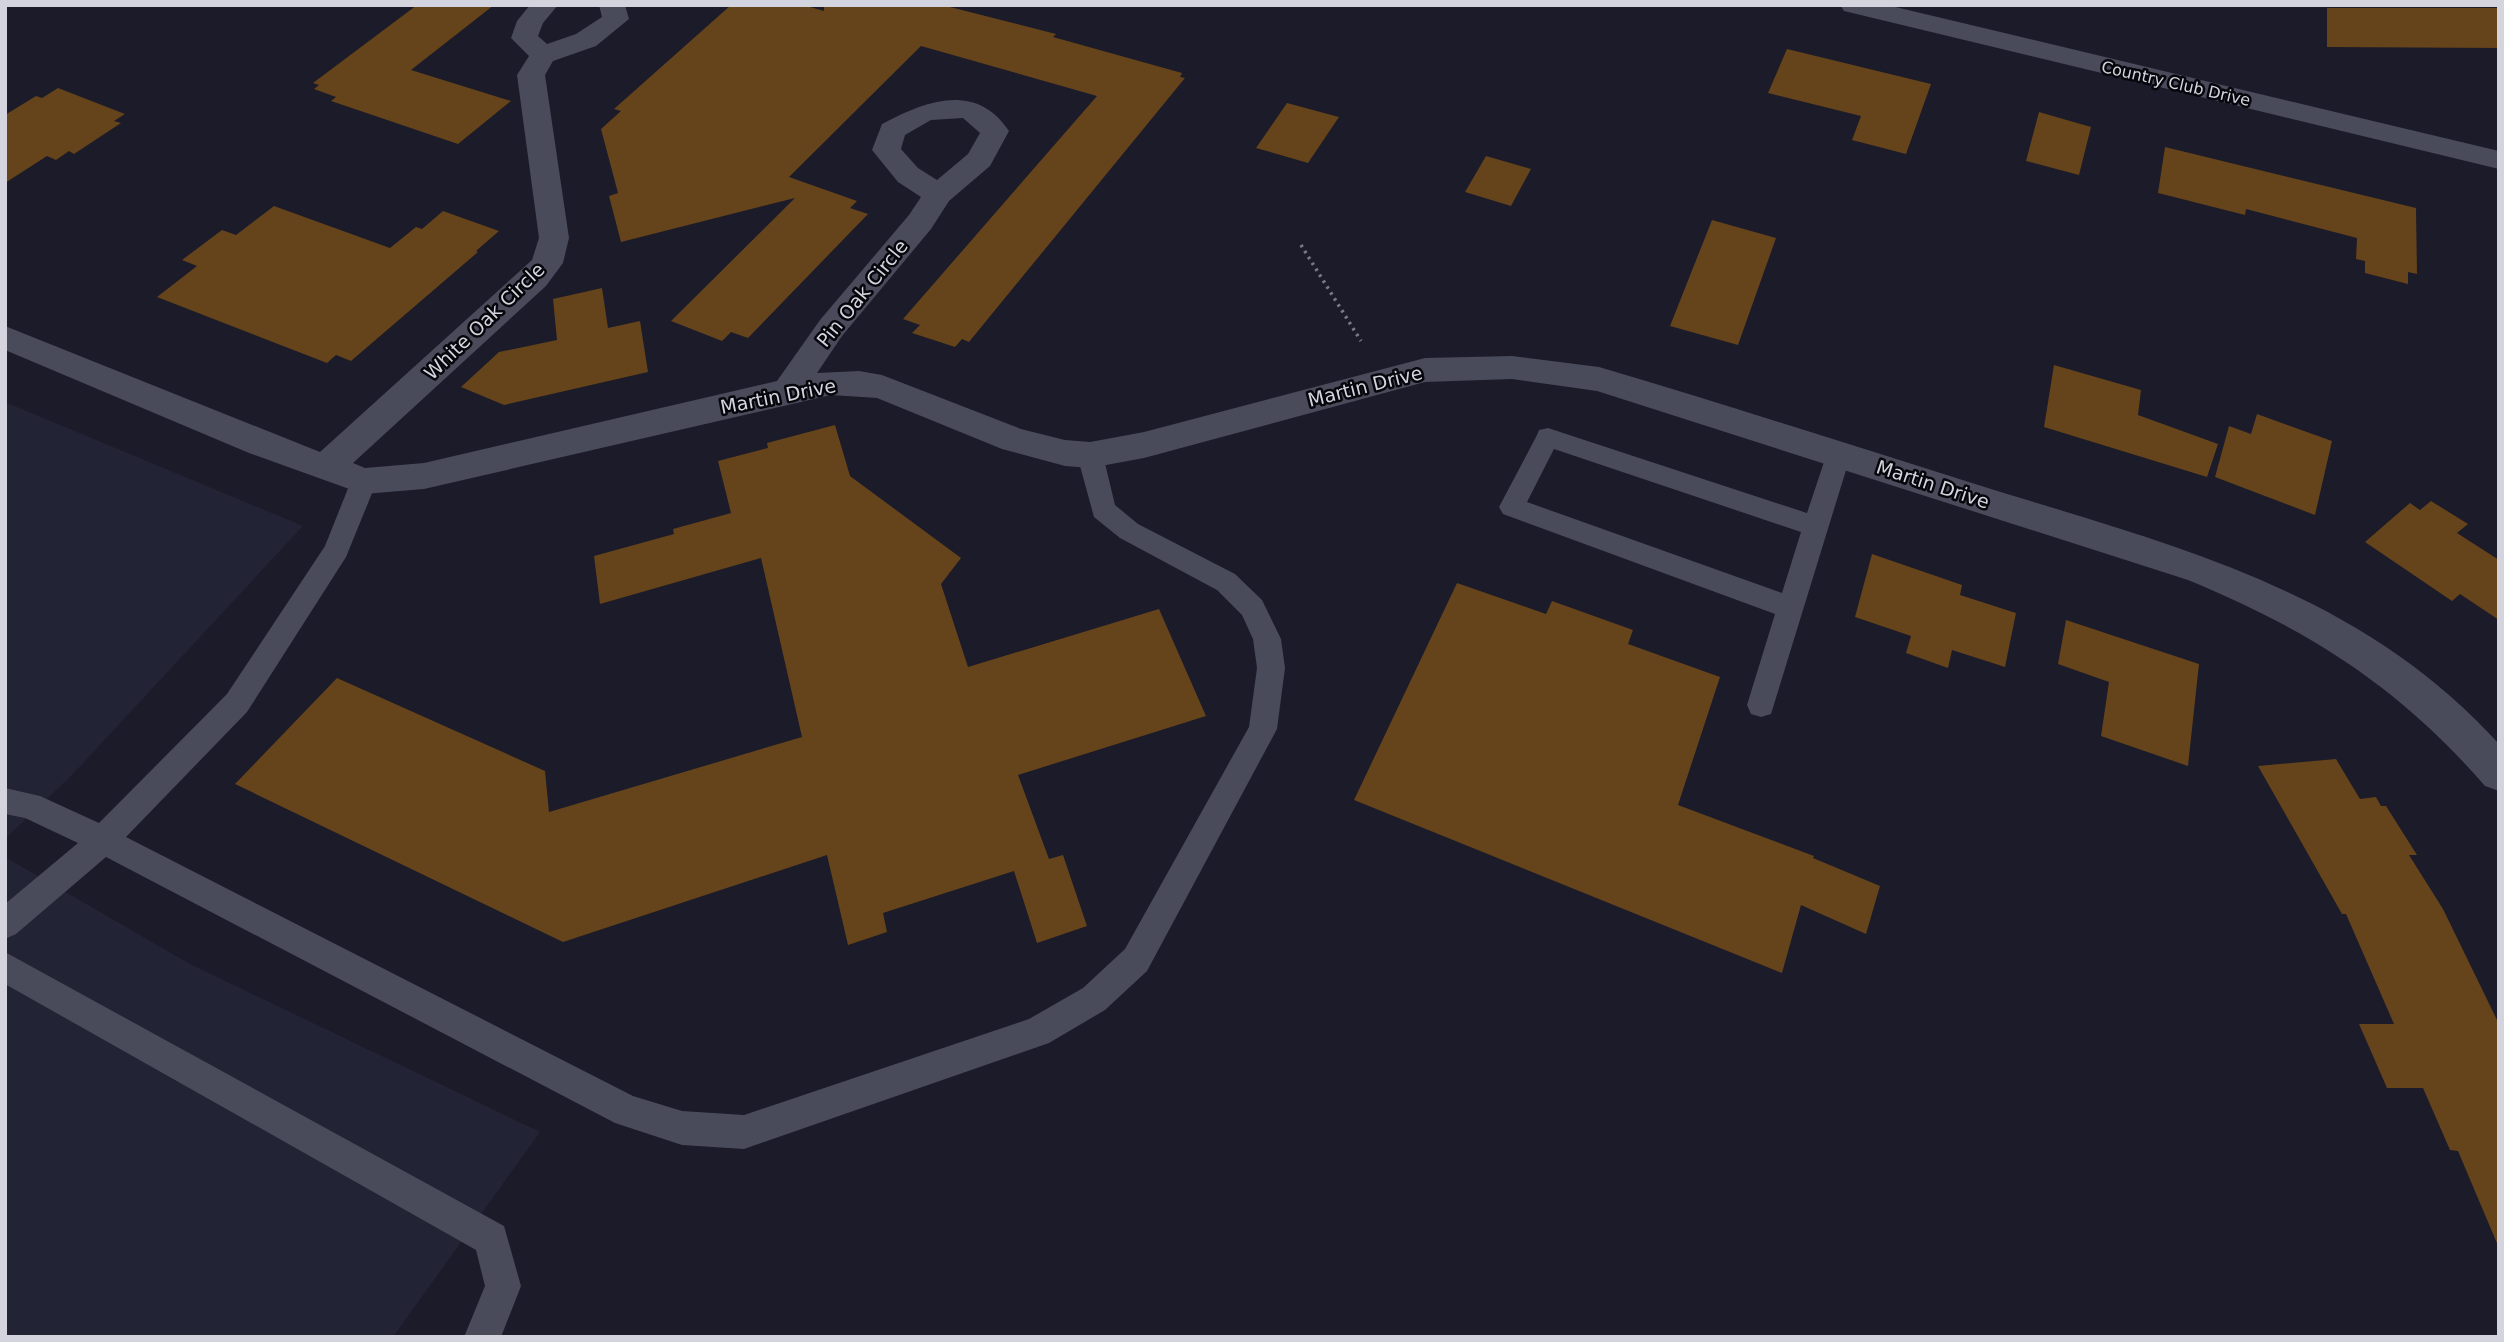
<svg xmlns="http://www.w3.org/2000/svg" width="2504" height="1342" font-family="'DejaVu Sans',sans-serif">
<style>
.built{fill:#232336}
.building{fill:#65431b}
.lines{fill:none;stroke-linecap:round;stroke-linejoin:round}
.path{stroke:#7a7a86;stroke-width:3.5;stroke-dasharray:2.5 4.5;stroke-linecap:butt}
.service{fill:#494a5a;fill-rule:evenodd}
.minor{fill:#494a5a;fill-rule:evenodd}
.labels{text-anchor:middle;stroke-width:5;stroke-linejoin:round;paint-order:stroke}
.far-street-label{font-size:16px;fill:#d4d4de;stroke:#06070c}
.street-label{font-size:19px;fill:#d4d4de;stroke:#06070c}
</style>
<rect width="100%" height="100%" fill="#1b1b29"/>
<g class="built">
<polygon points="5,402 303,526 72,775 5,839"/>
<polygon points="5,857 190,964 540,1132 393,1337 5,1337"/>
</g>
<g class="building">
<polygon points="417,5 494,5 411,70 511,101 458,144 331,101 336,97 314,89 319,85 313,83"/>
<polygon points="731,5 803,5 824,11 824,5 942,5 1056,34 1053,37 1182,73 1180,77 1185,78 969,342 962,339 955,347 912,333 920,325 903,319 1097,96 921,46 789,177 857,201 850,208 868,214 748,338 731,332 722,341 671,321 795,198 621,242 609,196 618,193 601,129 621,111 614,109"/>
<polygon points="2327,8 2499,8 2499,48 2327,47"/>
<polygon points="1787,49 1931,84 1906,154 1852,140 1861,116 1768,93"/>
<polygon points="58,88 125,114 114,121 121,123 74,154 69,151 56,160 47,156 5,183 5,115 36,96 42,98"/>
<polygon points="1287,103 1339,117 1308,163 1256,148"/>
<polygon points="2039,112 2091,127 2079,175 2026,161"/>
<polygon points="2165,147 2416,208 2417,274 2408,272 2408,284 2365,273 2365,261 2356,259 2357,238 2246,209 2245,215 2158,193"/>
<polygon points="1486,156 1531,169 1511,206 1465,192"/>
<polygon points="274,206 390,248 416,227 422,229 443,211 499,231 476,251 478,252 351,361 336,355 327,363 157,297 197,266 182,260 222,230 236,235"/>
<polygon points="1712,220 1776,238 1738,345 1670,326"/>
<polygon points="602,288 608,328 640,321 648,372 504,405 461,387 499,352 557,340 553,299"/>
<polygon points="2054,365 2141,390 2138,415 2218,444 2207,477 2044,427"/>
<polygon points="2257,414 2332,441 2315,515 2215,477 2229,426 2251,434"/>
<polygon points="835,425 850,476 961,558 941,584 968,667 1159,609 1206,716 1018,775 1049,859 1063,855 1087,926 1037,943 1014,871 883,913 887,932 848,945 827,855 563,942 235,784 337,678 545,771 549,812 802,737 761,558 600,604 594,556 674,534 673,529 731,513 718,461 768,448 767,443"/>
<polygon points="2431,501 2468,524 2457,533 2499,560 2499,620 2460,594 2452,601 2365,542 2410,503 2420,510"/>
<polygon points="1872,554 1962,585 1960,595 2016,613 2005,667 1952,650 1948,668 1906,653 1911,636 1855,617"/>
<polygon points="1457,583 1546,614 1552,601 1633,630 1628,644 1720,677 1678,805 1814,856 1813,858 1880,886 1866,934 1801,905 1782,973 1354,800"/>
<polygon points="2066,620 2199,664 2188,766 2101,736 2109,682 2058,664"/>
<polygon points="2336,759 2360,799 2376,797 2381,806 2386,806 2417,855 2409,855 2443,909 2499,1024 2499,1248 2458,1151 2450,1150 2423,1088 2387,1088 2359,1024 2394,1024 2346,914 2342,914 2258,766"/>
</g>
<g class="lines">
<polyline class="path" points="1301,245 1361,341"/>
<g class="service">
<path d="M1548,428L1807,513L1829,447L1838,445L1847,447L1851,454L1771,714L1761,717L1751,714L1747,705L1775,614L1503,514L1499,507L1536,437L1539,430ZM1554,449L1801,532L1782,593L1527,502Z"/>
<polygon points="1090,446 1099,448 1103,455 1115,505 1138,524 1235,574 1262,600 1281,639 1285,668 1277,729 1147,971 1105,1010 1049,1043 744,1149 682,1145 615,1123 106,857 16,934 5,939 5,904 78,843 25,818 5,814 5,788 40,796 99,823 227,694 325,546 351,481 355,474 364,471 373,474 377,481 346,557 247,712 126,837 633,1096 682,1111 744,1115 1029,1019 1083,988 1125,949 1249,727 1257,668 1253,639 1242,615 1217,590 1120,538 1094,517 1077,455 1081,448"/>
<polygon points="5,952 504,1226 521,1286 501,1337 464,1337 485,1286 476,1250 5,984"/>
</g>
<g class="minor">
<path d="M530,5H558L543,23L538,36L547,44L576,34L602,17L599,5H625L629,19L596,46L553,61L545,75L569,238L563,263L546,286L353,463L365,468L424,463L777,381L820,320L909,215L921,197L898,182L872,150L882,124C925,101 976,81 1009,131L990,166L949,201L931,229L842,336L817,373L859,371L882,375L1021,429L1065,440L1090,442L1144,432L1425,358L1512,356L1599,367C1724,404 1848,444 1972,483C2166,544 2357,587 2499,744V791L2485,786C2398,686 2309,630 2188,580L1597,391L1512,379L1425,382L1144,458L1090,468L1065,466L1002,449L877,398L831,395L424,489L364,494L352,490L249,453L5,350V326L320,452L532,260L539,238L517,75L529,56L511,38L517,21ZM963,118L980,133L968,154L937,180L918,168L901,149L905,135L931,120Z"/>
<polygon points="1840,5 1887,5 2499,151 2499,169 1844,11"/>
</g>
</g>
<g class="labels">
<g class="far-street-label">
<text transform="translate(2176 83) rotate(13)" y="6">Country Club Drive</text>
</g>
<g class="street-label">
<text transform="translate(862 293) rotate(-51)" y="7">Pin Oak Circle</text>
<text transform="translate(484 321) rotate(-44)" y="7">White Oak Circle</text>
<text transform="translate(1365 386) rotate(-14)" y="7">Martin Drive</text>
<text transform="translate(778 396) rotate(-11)" y="7">Martin Drive</text>
<text transform="translate(1933 484) rotate(18)" y="7">Martin Drive</text>
</g>
</g>
<rect width="2504" height="1342" fill="none" stroke="#d4d4de" stroke-width="14"/>
</svg>
